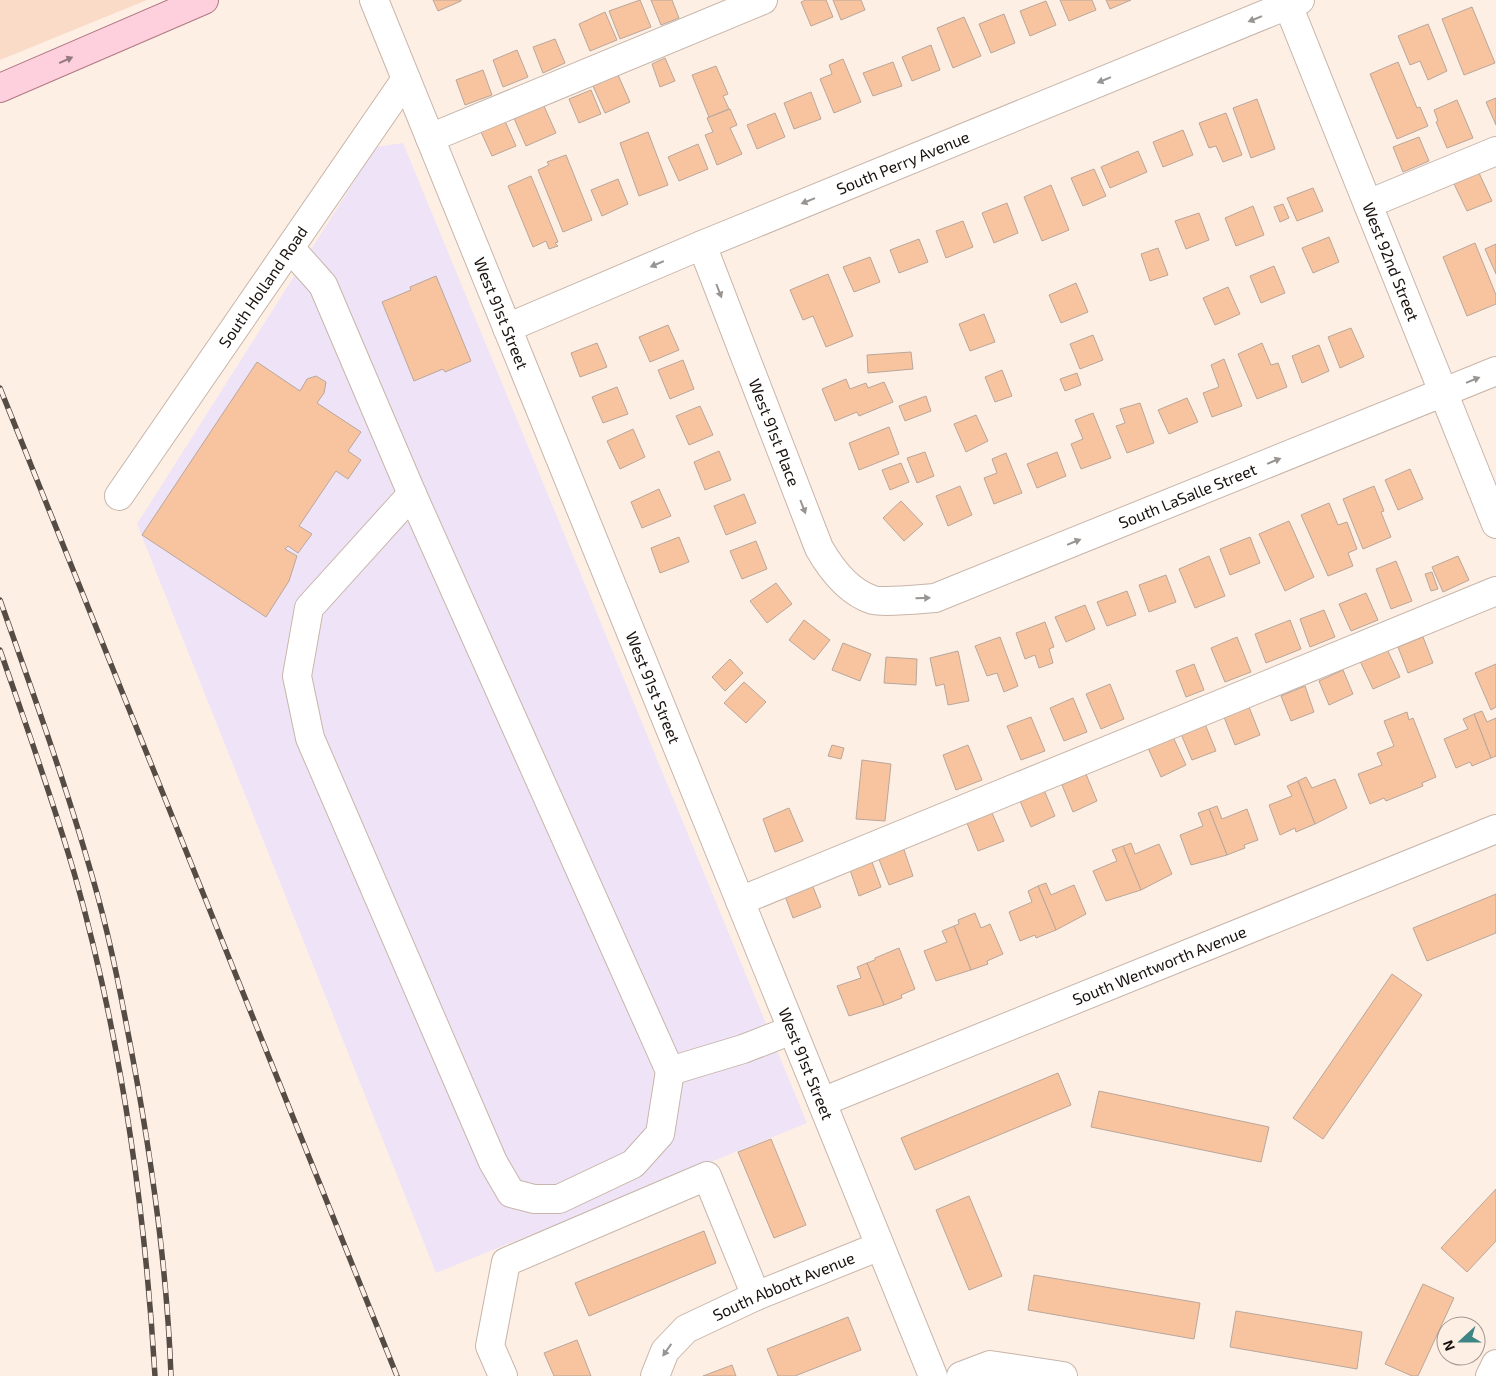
<svg xmlns="http://www.w3.org/2000/svg" width="1496" height="1376" font-family="'Exo 2',sans-serif">
<style>
.industrial{fill:#efe3f7}
.green{fill:#f9dbc7}
.building{fill:#f8c39f;stroke:#b9a79b}
.lines{fill:none;stroke-linecap:round;stroke-linejoin:round}
.minor-casing{stroke:#c7b5a9;stroke-width:30}
.major-casing{stroke:#ae7884;stroke-width:30}
.minor{stroke:#fff;stroke-width:28}
.major{stroke:#fecfdc;stroke-width:28}
.rail-casing{stroke:#554c46;stroke-width:5.5}
.rail{stroke:#feefe5;stroke-width:4;stroke-dasharray:11;stroke-linecap:butt}
.oneway{fill:#979492}
.oneway2{fill:#967a7f}
.labels{text-anchor:middle;stroke-width:4;stroke-linejoin:round;paint-order:stroke}
.street-label{font-size:16px;fill:#18110d;stroke:#feefe5}
</style>
<rect width="100%" height="100%" fill="#feefe5"/>
<polygon class="industrial" points="403,143 807,1123 436,1273 137,524 376,147"/>
<polygon class="green" points="0,0 147,0 0,60"/>
<g class="building">
<polygon points="433,0 461,0 461,1 438,11"/>
<polygon points="640,0 651,27 620,39 609,11"/>
<polygon points="651,0 672,0 679,18 661,25"/>
<polygon points="806,0 826,0 833,17 811,26 801,2"/>
<polygon points="833,0 861,0 865,10 841,20"/>
<polygon points="1060,0 1092,0 1096,10 1069,21"/>
<polygon points="1106,0 1131,0 1110,9"/>
<polygon points="1046,1 1056,25 1030,36 1020,11"/>
<polygon points="1472,7 1495,63 1464,75 1442,19"/>
<polygon points="605,12 617,40 590,51 579,24"/>
<polygon points="1004,14 1015,43 991,53 979,24"/>
<polygon points="964,17 981,56 953,68 937,28"/>
<polygon points="1428,24 1447,71 1428,80 1420,61 1410,65 1398,36"/>
<polygon points="555,39 565,63 543,73 533,47"/>
<polygon points="931,45 940,70 912,81 902,57"/>
<polygon points="517,50 528,77 503,87 493,60"/>
<polygon points="665,58 675,81 660,87 652,64"/>
<polygon points="843,59 861,102 834,113 820,79 832,74 829,65"/>
<polygon points="893,62 902,86 873,96 863,73"/>
<polygon points="1398,62 1417,108 1420,107 1428,126 1397,139 1370,74"/>
<polygon points="716,66 728,94 723,96 729,109 709,117 692,75"/>
<polygon points="483,70 492,95 465,105 456,80"/>
<polygon points="618,75 630,102 605,113 593,86"/>
<polygon points="591,90 601,114 579,123 569,99"/>
<polygon points="811,92 821,119 794,129 784,103"/>
<polygon points="1496,98 1496,125 1486,102"/>
<polygon points="1257,99 1275,149 1251,158 1233,108"/>
<polygon points="1457,100 1473,138 1447,148 1436,122 1438,121 1434,110"/>
<polygon points="543,104 556,133 526,146 513,116"/>
<polygon points="730,109 737,125 730,128 742,154 717,165 705,135 713,132 707,118"/>
<polygon points="775,113 785,137 757,149 747,125"/>
<polygon points="1226,113 1242,155 1223,162 1216,146 1209,148 1199,123"/>
<polygon points="505,121 516,146 492,156 481,132"/>
<polygon points="1183,130 1193,155 1163,167 1153,142"/>
<polygon points="648,132 668,185 639,196 620,143"/>
<polygon points="1419,137 1429,161 1403,172 1393,147"/>
<polygon points="698,144 708,169 679,181 668,157"/>
<polygon points="1138,151 1147,172 1110,188 1101,167"/>
<polygon points="566,155 592,220 563,232 538,170 549,165 547,162"/>
<polygon points="1094,169 1106,196 1083,206 1071,178"/>
<polygon points="1479,173 1492,201 1467,211 1454,184"/>
<polygon points="531,176 558,242 555,243 558,246 549,249 546,241 533,247 508,186"/>
<polygon points="618,179 628,204 602,216 591,190"/>
<polygon points="1051,185 1069,230 1042,241 1024,197"/>
<polygon points="1313,188 1323,211 1297,221 1287,198"/>
<polygon points="1007,203 1018,233 994,243 982,213"/>
<polygon points="1283,204 1289,218 1280,222 1274,207"/>
<polygon points="1253,206 1264,235 1236,246 1225,218"/>
<polygon points="1199,213 1209,240 1186,249 1175,221"/>
<polygon points="963,221 973,247 946,258 936,231"/>
<polygon points="1329,237 1339,262 1313,273 1302,248"/>
<polygon points="919,239 928,262 899,273 890,250"/>
<polygon points="1475,243 1496,295 1496,304 1467,316 1443,257"/>
<polygon points="1496,244 1496,274 1485,249"/>
<polygon points="1158,248 1168,275 1150,281 1141,254"/>
<polygon points="870,257 880,282 854,292 843,267"/>
<polygon points="1274,266 1285,293 1261,303 1250,276"/>
<polygon points="828,274 853,336 826,347 813,316 803,320 790,290"/>
<polygon points="436,276 471,361 445,372 443,369 414,381 382,302 411,290 410,287"/>
<polygon points="1076,283 1088,312 1061,323 1049,295"/>
<polygon points="1228,287 1240,314 1215,325 1203,298"/>
<polygon points="984,314 995,342 970,351 959,324"/>
<polygon points="668,325 679,350 650,362 639,337"/>
<polygon points="1351,328 1364,357 1340,368 1328,337"/>
<polygon points="1093,335 1103,360 1080,369 1070,344"/>
<polygon points="597,343 607,367 580,377 571,353"/>
<polygon points="1262,343 1271,365 1278,363 1287,387 1257,399 1238,354"/>
<polygon points="1319,345 1329,371 1302,383 1292,356"/>
<polygon points="911,352 913,369 868,373 867,355"/>
<polygon points="1224,359 1242,406 1212,417 1203,393 1219,387 1211,365"/>
<polygon points="683,360 694,389 670,399 658,370"/>
<polygon points="257,362 300,391 307,379 316,376 326,382 324,393 317,403 361,432 348,451 361,460 348,479 336,471 299,526 312,534 298,553 288,546 285,549 297,556 289,581 266,617 142,535"/>
<polygon points="1002,370 1012,396 995,402 985,377"/>
<polygon points="1077,373 1081,385 1065,391 1060,379"/>
<polygon points="846,379 850,389 866,383 868,388 884,382 893,402 859,416 857,412 835,421 822,389"/>
<polygon points="617,387 628,414 603,423 592,397"/>
<polygon points="926,396 931,411 905,421 899,406"/>
<polygon points="1187,398 1198,422 1169,434 1158,410"/>
<polygon points="1140,403 1154,443 1127,453 1116,426 1125,423 1120,409"/>
<polygon points="700,406 713,435 689,445 676,416"/>
<polygon points="1093,413 1111,458 1081,469 1071,444 1083,439 1075,420"/>
<polygon points="976,415 988,441 966,452 954,424"/>
<polygon points="889,427 899,454 859,470 849,443"/>
<polygon points="633,429 645,457 620,469 607,441"/>
<polygon points="719,451 731,480 705,490 694,462"/>
<polygon points="925,452 934,476 917,483 907,458"/>
<polygon points="1057,452 1066,476 1037,488 1027,464"/>
<polygon points="1006,453 1022,493 994,504 984,478 997,473 992,459"/>
<polygon points="901,463 909,482 890,490 882,470"/>
<polygon points="1410,469 1423,499 1398,510 1385,480"/>
<polygon points="960,486 972,515 948,526 936,496"/>
<polygon points="1374,486 1384,511 1381,512 1391,537 1363,549 1343,499"/>
<polygon points="659,489 671,516 642,528 631,502"/>
<polygon points="744,494 756,523 726,535 714,506"/>
<polygon points="901,501 923,524 904,541 883,518"/>
<polygon points="1329,503 1338,525 1347,522 1357,549 1348,553 1353,566 1328,576 1301,515"/>
<polygon points="1289,521 1314,577 1285,591 1259,534"/>
<polygon points="679,537 689,562 660,573 651,548"/>
<polygon points="1250,537 1260,563 1230,575 1220,549"/>
<polygon points="756,541 767,569 742,579 730,551"/>
<polygon points="1209,556 1225,596 1195,608 1179,569"/>
<polygon points="1458,556 1469,580 1443,592 1432,567"/>
<polygon points="1396,561 1412,601 1391,609 1376,569"/>
<polygon points="1432,572 1438,589 1431,591 1425,574"/>
<polygon points="1166,575 1176,602 1149,612 1139,585"/>
<polygon points="776,583 792,604 767,623 750,601"/>
<polygon points="1127,591 1136,615 1107,626 1097,602"/>
<polygon points="1366,593 1378,620 1351,631 1339,604"/>
<polygon points="1085,605 1095,629 1066,642 1055,617"/>
<polygon points="1324,610 1335,637 1310,647 1300,619"/>
<polygon points="804,620 830,640 814,660 789,640"/>
<polygon points="1290,620 1301,649 1266,663 1255,634"/>
<polygon points="1045,622 1054,647 1049,649 1053,663 1039,668 1035,655 1025,659 1016,633"/>
<polygon points="1000,637 1018,686 1004,692 997,673 987,676 975,646"/>
<polygon points="1237,637 1251,672 1225,682 1211,648"/>
<polygon points="1423,637 1433,663 1408,673 1398,647"/>
<polygon points="843,643 871,654 860,681 832,670"/>
<polygon points="1387,649 1400,677 1373,689 1360,661"/>
<polygon points="958,651 969,701 948,705 944,684 936,686 930,658"/>
<polygon points="886,657 917,659 916,685 884,683"/>
<polygon points="730,659 743,673 725,691 712,677"/>
<polygon points="1194,664 1204,690 1186,697 1176,671"/>
<polygon points="1496,664 1496,707 1491,710 1475,673"/>
<polygon points="1343,670 1353,694 1329,705 1319,681"/>
<polygon points="744,682 766,702 746,723 724,703"/>
<polygon points="1110,684 1124,719 1101,729 1086,694"/>
<polygon points="1305,686 1314,712 1291,721 1281,696"/>
<polygon points="1073,698 1087,732 1064,741 1050,708"/>
<polygon points="1249,707 1260,735 1235,745 1224,717"/>
<polygon points="1482,711 1487,722 1496,718 1496,756 1491,758 1474,714"/>
<polygon points="1407,712 1409,720 1413,718 1436,777 1422,783 1423,786 1386,801 1384,798 1370,804 1358,774 1382,765 1377,753 1394,746 1384,721"/>
<polygon points="1474,714 1491,758 1472,766 1470,762 1456,768 1444,739 1468,729 1463,719"/>
<polygon points="1031,717 1045,751 1021,760 1007,726"/>
<polygon points="1205,724 1216,751 1192,760 1181,734"/>
<polygon points="1173,737 1186,765 1161,777 1148,748"/>
<polygon points="832,745 844,748 841,759 828,756"/>
<polygon points="968,745 982,780 956,790 943,755"/>
<polygon points="862,760 891,764 885,821 856,819"/>
<polygon points="1086,774 1097,801 1073,812 1062,785"/>
<polygon points="1306,777 1312,788 1335,779 1347,808 1315,824 1298,781"/>
<polygon points="1298,781 1315,824 1296,832 1295,828 1280,835 1269,805 1292,796 1287,786"/>
<polygon points="1044,790 1055,816 1031,827 1020,801"/>
<polygon points="1217,806 1222,819 1247,809 1258,840 1244,845 1245,848 1227,855 1209,809"/>
<polygon points="789,808 803,841 775,852 763,819"/>
<polygon points="1209,809 1227,855 1191,865 1180,835 1203,826 1198,813"/>
<polygon points="992,813 1004,841 978,851 967,823"/>
<polygon points="1131,843 1135,854 1159,844 1172,874 1141,890 1123,846"/>
<polygon points="1123,846 1141,890 1106,901 1093,871 1117,861 1112,850"/>
<polygon points="903,847 913,876 889,885 878,857"/>
<polygon points="872,862 881,887 859,896 850,870"/>
<polygon points="811,882 821,907 793,918 784,893"/>
<polygon points="1046,883 1051,895 1074,885 1086,914 1056,930 1038,886"/>
<polygon points="1038,886 1056,930 1036,938 1035,935 1020,941 1009,912 1032,902 1028,891"/>
<polygon points="1496,894 1496,933 1427,961 1413,928"/>
<polygon points="975,913 981,928 990,924 1003,954 987,961 988,964 971,970 954,926 959,924 958,920"/>
<polygon points="954,926 971,970 936,981 924,951 947,942 942,931"/>
<polygon points="899,948 915,989 901,995 902,998 884,1005 867,963 875,960 875,958"/>
<polygon points="867,963 884,1005 849,1016 837,986 861,978 857,967"/>
<polygon points="1392,974 1422,995 1323,1139 1293,1118"/>
<polygon points="1058,1073 1071,1105 915,1170 901,1138"/>
<polygon points="1099,1091 1269,1127 1261,1162 1091,1127"/>
<polygon points="771,1139 806,1225 774,1238 738,1152"/>
<polygon points="1496,1189 1496,1241 1467,1272 1441,1248"/>
<polygon points="969,1196 1002,1276 969,1290 936,1210"/>
<polygon points="704,1231 716,1263 589,1316 575,1283"/>
<polygon points="1034,1275 1200,1303 1194,1339 1028,1310"/>
<polygon points="1423,1284 1454,1298 1418,1376 1412,1376 1385,1364"/>
<polygon points="1236,1311 1362,1332 1357,1369 1230,1347"/>
<polygon points="848,1317 861,1350 795,1376 778,1376 767,1349"/>
<polygon points="577,1340 591,1376 554,1376 544,1353"/>
<polygon points="732,1365 736,1376 703,1376"/>
</g>
<g class="lines">
<defs>
<g id="minor">
<path id="s1" d="M374,0L933,1376"/>
<path id="s2" d="M1286,0L1496,524"/>
<polyline points="430,138 763,0"/>
<polyline points="1368,204 1496,151"/>
<path id="s3" d="M702,245L819,548C831,569 848,592 873,600C885,603 921,599 935,598L1496,371"/>
<polyline points="290,248 323,285 412,494 670,1071 743,1049 792,1030"/>
<path id="s4" d="M507,328L702,245L1300,0"/>
<polyline points="412,494 309,608 297,676 310,738 493,1162 511,1193 534,1199 559,1199 633,1164 660,1134 670,1071"/>
<path id="s5" d="M119,496L406,79"/>
<polyline points="740,901 1496,591"/>
<path id="s6" d="M822,1102L1496,829"/>
<polyline points="503,1376 490,1346 506,1262 707,1176 756,1296"/>
<path id="s7" d="M655,1376L665,1351L686,1329L756,1296L880,1246"/>
<polyline points="961,1376 990,1365 1063,1376"/>
<polyline points="1490,1376 1496,1364"/>
</g>
<polyline id="major" points="0,88 204,0"/>
</defs>
<use href="#minor" class="minor-casing"/>
<use href="#major" class="major-casing"/>
<use href="#minor" class="minor"/>
<use href="#major" class="major"/>
<defs>
<g id="rail">
<polyline points="0,388 397,1376"/>
<path d="M0,600C35,698 70,796 98,897C112,948 122,1001 132,1054C152,1161 167,1267 171,1376"/>
<path d="M0,650C26,725 53,800 75,876C121,1038 145,1208 155,1376"/>
</g>
</defs>
<use href="#rail" class="rail-casing"/>
<use href="#rail" class="rail"/>
</g>
<defs><path id="oneway-solid" d="M-6-.8H1V-3.2L6.5 0L1 3.2V.8H-6Z" transform="scale(1.25)"/></defs>
<g class="oneway">
<use href="#oneway-solid" transform="translate(1255 19) rotate(158)"/>
<use href="#oneway-solid" transform="translate(1104 80) rotate(158)"/>
<use href="#oneway-solid" transform="translate(808 201) rotate(158)"/>
<use href="#oneway-solid" transform="translate(657 264) rotate(157)"/>
<use href="#oneway-solid" transform="translate(719 291) rotate(69)"/>
<use href="#oneway-solid" transform="translate(1473 380) rotate(-22)"/>
<use href="#oneway-solid" transform="translate(1274 461) rotate(-22)"/>
<use href="#oneway-solid" transform="translate(803 507) rotate(69)"/>
<use href="#oneway-solid" transform="translate(1074 542) rotate(-22)"/>
<use href="#oneway-solid" transform="translate(923 598) rotate(-2)"/>
<use href="#oneway-solid" transform="translate(667 1350) rotate(125)"/>
</g>
<use class="oneway2" href="#oneway-solid" transform="translate(66 60) rotate(-24)"/>
<g class="labels">
<g class="street-label">
<text dy="6" stroke="none"><textPath href="#s4" startOffset="429">South Perry Avenue</textPath></text>
<text dy="6" stroke="none"><textPath href="#s2" startOffset="282">West 92nd Street</textPath></text>
<text dy="6" stroke="none"><textPath href="#s5" startOffset="254">South Holland Road</textPath></text>
<text dy="6" stroke="none"><textPath href="#s1" startOffset="338">West 91st Street</textPath></text>
<text dy="6" stroke="none"><textPath href="#s3" startOffset="201">West 91st Place</textPath></text>
<text dy="6" stroke="none"><textPath href="#s3" startOffset="736">South LaSalle Street</textPath></text>
<text dy="6" stroke="none"><textPath href="#s1" startOffset="742">West 91st Street</textPath></text>
<text dy="6" stroke="none"><textPath href="#s6" startOffset="364">South Wentworth Avenue</textPath></text>
<text dy="6" stroke="none"><textPath href="#s1" startOffset="1148">West 91st Street</textPath></text>
<text dy="6" stroke="none"><textPath href="#s7" startOffset="164">South Abbott Avenue</textPath></text>
</g>
</g>
<g transform="translate(1461 1341) rotate(249)"><circle r="24" fill="#feefe5" stroke="#a2968f"/>
<path d="M0-4L9 19L0 12L-9 19Z" fill="#3e8686"/>
<text y="-8" font-size="14" font-weight="bold" text-anchor="middle" fill="#18110d">N</text>
</g>
</svg>
